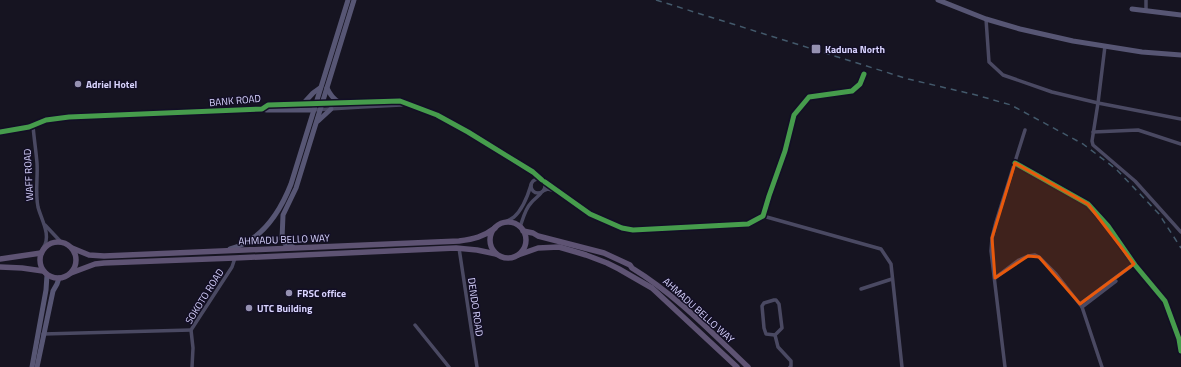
<svg xmlns="http://www.w3.org/2000/svg" width="1181" height="367" font-family="'Titillium Web',sans-serif">
<style>
.lines{fill:none;stroke-linecap:round;stroke-linejoin:round}
.street{stroke:#4a4962;stroke-width:3.5}
.secondary{stroke:#575674;stroke-width:5}
.primary{stroke:#5e5373;stroke-width:5.5}
.rail{stroke:#43596b;stroke-width:1.5;stroke-dasharray:6 5;stroke-linecap:butt}
.cycleway-casing{stroke:#130f26;stroke-width:8}
.cycleway{stroke:#469c4c;stroke-width:5}
.marked{fill:#e8590c;fill-opacity:0.2;stroke:#e8590c;stroke-width:3;stroke-linejoin:round}
.poi-dot{fill:#9591b1;stroke:#130f26;stroke-width:1.5}
.labels{text-anchor:middle;stroke-width:3;stroke-linejoin:round;paint-order:stroke}
.poi-label{font-size:10px;font-weight:bold;fill:#d9d4ff;stroke:#130f26;text-anchor:start}
.street-label{font-size:10px;fill:#d9d4ff;stroke:#130f26}
</style>
<rect width="100%" height="100%" fill="#161421"/>
<g class="lines">
<g class="street">
<polyline points="1146,11 1146,0"/>
<polyline points="986,19 989,62 1003,75 1052,92 1098,103 1181,119"/>
<polyline points="1105,46 1098,103 1092,141 1093,145 1135,181 1181,232"/>
<polyline points="315,105 389,100 400,101 437,115 468,132 533,172 542,180"/>
<polyline points="313,110 362,107 401,105 408,103"/>
<path d="M33,126C34,138 36,151 37,163C38,177 35,193 38,207C41,219 52,236 43,248"/>
<polyline points="1093,132 1138,130 1181,144"/>
<polyline points="1015,163 1088,204 1108,226 1135,265 1165,301 1179,339 1181,351"/>
<circle cx="538" cy="186" r="7"/>
<polyline points="545,182 590,214 622,228 633,230 748,224 763,216 769,196 785,151 794,115 809,97 852,91 860,84 864,74"/>
<polyline points="543,191 548,189 556,191"/>
<polyline points="763,216 881,249 891,264 902,367"/>
<path d="M505,222C508,221 511,219 514,217C523,209 528,195 531,185"/>
<polyline points="45,225 61,242"/>
<path d="M520,227C523,219 525,209 531,203C534,199 538,197 541,193"/>
<polyline points="459,248 477,367"/>
<polyline points="995,278 1019,260 1028,256 1035,255 1039,257 1056,274 1082,307 1102,367"/>
<polyline points="861,289 892,279"/>
<polygon points="774,300 776,300 779,304 782,328 775,335 766,334 764,328 762,306 764,303"/>
<polyline points="1080,304 1134,264"/>
<polyline points="1082,307 1116,281"/>
<polyline points="415,325 449,367"/>
<polyline points="43,334 191,330"/>
<polyline points="775,335 778,347 791,361 791,366 790,367"/>
<polyline points="192,367 193,348 191,330 232,267 235,258"/>
<polyline points="1005,367 991,251 992,238 996,222 1025,130"/>
</g>
<g class="secondary">
<polyline points="938,0 986,19 1020,29 1073,41 1142,52 1181,55"/>
<polyline points="1132,9 1181,15"/>
<path d="M327,88C330,95 333,99 340,103"/>
<polyline points="302,105 313,93 320,88"/>
<polyline points="262,109 267,110 313,110"/>
<polyline points="318,121 331,109"/>
<polyline points="0,132 29,127 46,120 69,117 262,109 268,105 315,105"/>
<polyline points="293,247 286,245 282,239 283,215 296,188 354,0"/>
<path d="M230,249C261,241 280,212 291,184L348,0"/>
<polyline points="32,367 46,290 47,275"/>
<polyline points="37,367 53,291 57,284 59,278"/>
</g>
<g class="primary">
<circle cx="508" cy="240" r="18"/>
<path d="M523,231L533,233L538,236L604,253L630,265L632,268C676,295 711,332 748,367"/>
<circle cx="58" cy="260" r="18"/>
<path d="M72,248L89,255L104,256L459,241C474,239 483,237 495,228"/>
<polyline points="518,255 538,248 559,247 586,255 607,263 619,269 652,288 737,367"/>
<polyline points="0,259 41,253"/>
<polyline points="0,267 22,268 43,271"/>
<polyline points="71,273 95,264 104,263 235,258 456,248 477,250 496,254"/>
</g>
<polyline class="rail" points="656,0 908,79 976,95 1011,105 1083,144 1116,169 1159,214 1181,248"/>
<defs>
<g id="cycleway">
<polyline points="0,132 29,127 46,120 69,117 262,109 268,105 400,101 437,115 468,132 533,172 542,180"/>
<polyline points="1015,163 1088,204 1108,226 1135,265 1165,301 1179,339 1181,351"/>
<polyline points="545,182 590,214 622,228 633,230 748,224 763,216 769,196 785,151 794,115 809,97 852,91 860,84 864,74"/>
</g>
</defs>
<use href="#cycleway" class="cycleway-casing"/>
<use href="#cycleway" class="cycleway"/>
</g>
<path class="marked" d="M1015,163L1088,204L1134,264L1080,304L1039,257L1028,256L995,278L992,238Z"/>
<g class="poi-dot">
<rect x="811" y="44" width="10" height="10" rx="2"/>
<circle cx="78" cy="84" r="4"/>
<circle cx="289" cy="293" r="4"/>
<circle cx="249" cy="308" r="4"/>
</g>
<g class="labels">
<g class="poi-label">
<text x="825" y="53">Kaduna North</text>
<text x="86" y="88">Adriel Hotel</text>
<text x="297" y="297">FRSC office</text>
<text x="257" y="312">UTC Building</text>
</g>
<g class="street-label">
<text transform="translate(235 100) rotate(-5)" y="4">BANK ROAD</text>
<text transform="translate(28 175) rotate(-93)" y="4">WAFF ROAD</text>
<text transform="translate(284 239) rotate(-2)" y="4">AHMADU BELLO WAY</text>
<text transform="translate(204 296) rotate(-58)" y="4">SOKOTO ROAD</text>
<text transform="translate(476 307) rotate(82)" y="4">DENDO ROAD</text>
<text transform="translate(699 310) rotate(42)" y="4">AHMADU BELLO WAY</text>
</g>
</g>
</svg>
